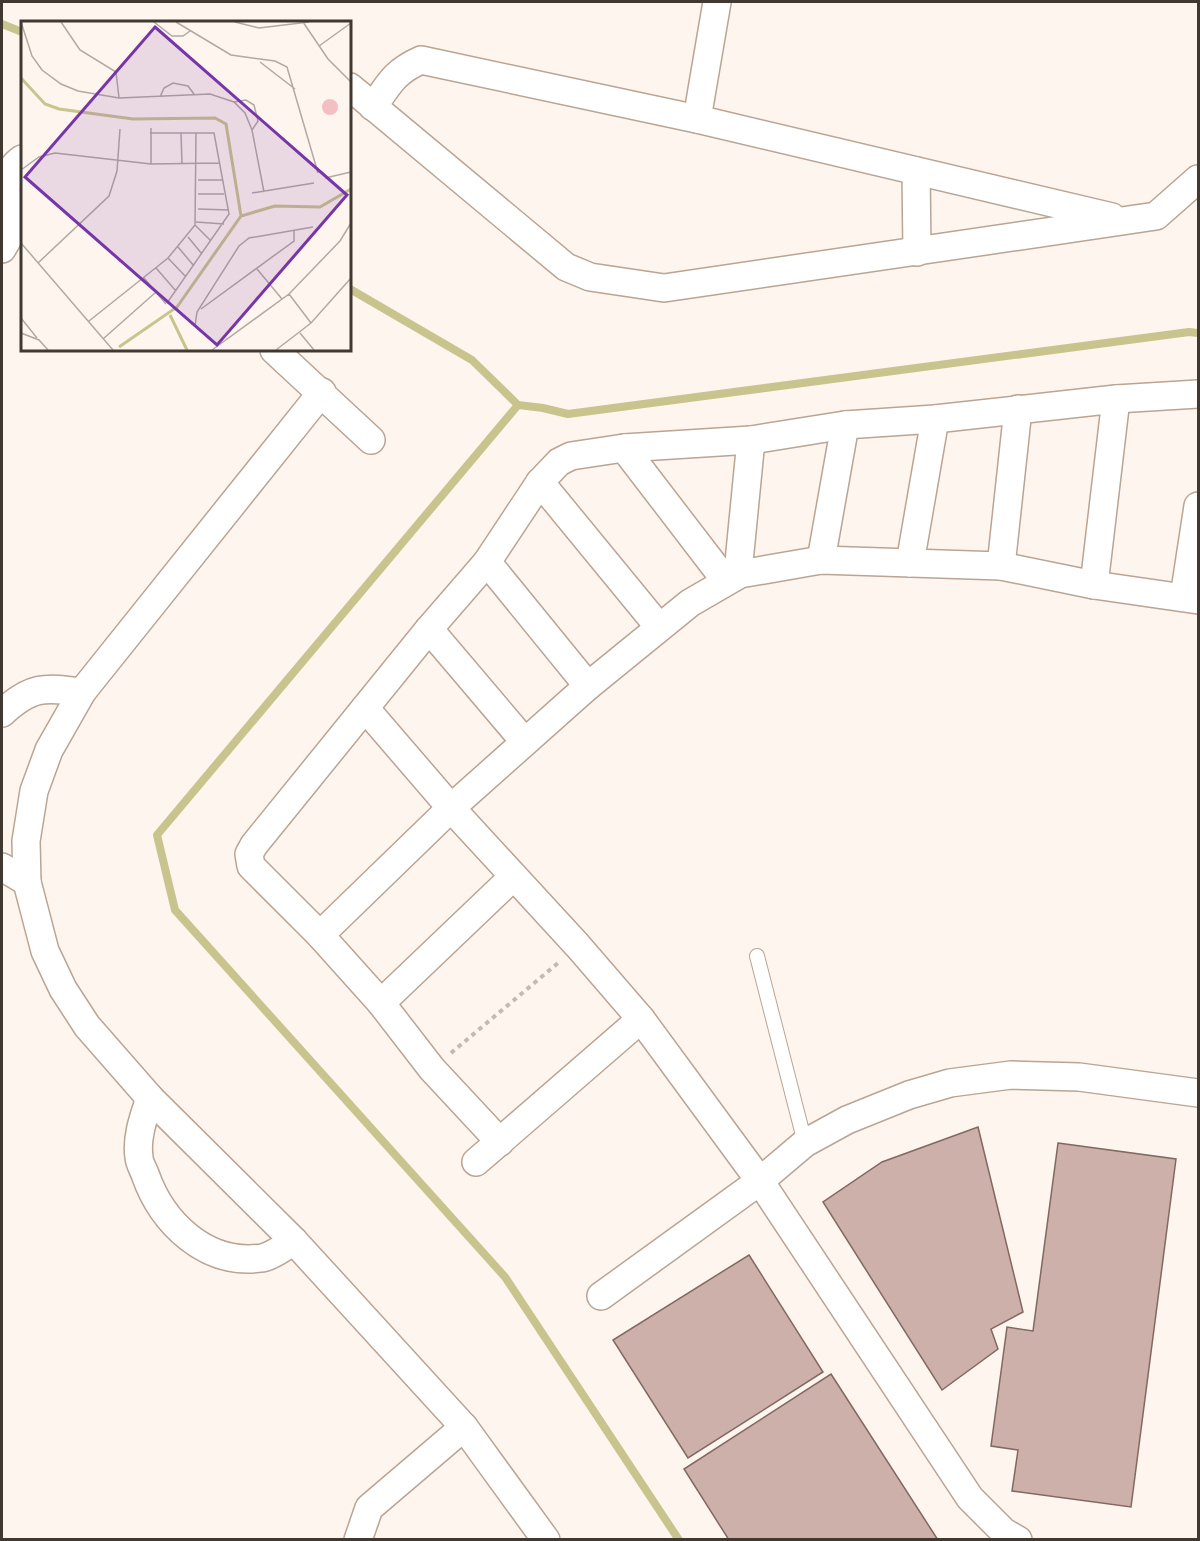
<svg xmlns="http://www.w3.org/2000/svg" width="1200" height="1541" font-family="Bitter,serif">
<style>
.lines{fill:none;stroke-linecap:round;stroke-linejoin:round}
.stream{stroke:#c9c48e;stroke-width:8}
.building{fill:#ccb0a9;stroke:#816861;stroke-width:1.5}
.service-casing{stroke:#baa494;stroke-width:16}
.minor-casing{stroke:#baa494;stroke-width:30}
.path{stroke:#c3bab3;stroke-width:4;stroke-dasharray:4.5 4.5;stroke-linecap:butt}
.service{stroke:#fff;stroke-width:14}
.minor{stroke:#fff;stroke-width:27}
.inset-river{fill:none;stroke:#c9c48e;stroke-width:3}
.inset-road{fill:none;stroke:#b2a9a2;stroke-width:1.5}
.view{fill:#7636aa;fill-opacity:0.15;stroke:#7636aa;stroke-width:3}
.inset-edge{fill:none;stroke:#413831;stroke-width:3}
</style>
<rect width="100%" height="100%" fill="#fef5ee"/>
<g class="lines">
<g class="stream">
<polyline points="2,24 22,32"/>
<polyline points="350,289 472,360 518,405 543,408 568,414 1189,332 1198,333"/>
<polyline points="518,405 157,835 175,910 505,1277 679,1540"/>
</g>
</g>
<g class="building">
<polygon points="978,1127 1023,1312 991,1329 998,1349 942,1390 823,1202 882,1162"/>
<polygon points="1058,1143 1176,1159 1131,1507 1012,1491 1018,1450 991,1446 1007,1327 1033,1331"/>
<polygon points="749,1255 823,1372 688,1458 613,1340"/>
<polygon points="831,1374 938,1540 729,1540 684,1469"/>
</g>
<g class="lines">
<defs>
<polyline id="service" points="757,956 805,1143"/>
<g id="minor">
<polyline points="350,87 566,267 590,277 664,288 1156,216 1198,179"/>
<path d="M373,107C389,84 394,72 421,60L697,119L1112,217"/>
<polyline points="697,119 717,2"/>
<path d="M22,159C0,174 2,207 22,222"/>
<polyline points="916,171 917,252"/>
<polyline points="2,249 19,220"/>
<polyline points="274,350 371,440"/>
<polyline points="322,392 82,692 49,750 34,791 26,841 27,882 45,951 63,989 87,1026 150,1098 294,1241 464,1427 546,1540"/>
<polyline points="624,448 726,581"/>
<polyline points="540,482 659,627"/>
<polyline points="821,560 845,425"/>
<polyline points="487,562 588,686"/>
<polyline points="910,563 935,419"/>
<polyline points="1001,566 1018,409"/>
<polyline points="740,574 739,562 751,440"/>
<polyline points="1094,585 1116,399"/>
<polyline points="1184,597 1198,506"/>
<polyline points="429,629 524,741"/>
<polyline points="365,708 451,808 578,946 641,1019 760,1181 970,1498 1004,1532 1018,1540"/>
<path d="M2,713C31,686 44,687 82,692"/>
<polyline points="2,867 27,882"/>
<polyline points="320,935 451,808 588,686 690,603 740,574 821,560 1001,566 1094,585 1198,600"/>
<polyline points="381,1003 513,877"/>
<path d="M150,1098C144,1116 136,1137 139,1157C139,1162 143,1169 145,1174C162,1223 206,1266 262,1258C273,1256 285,1246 294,1241"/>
<polyline points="500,1142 432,1069 381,1003 320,935 251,866 249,854 254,845 429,629 487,562 540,482 559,462 571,456 624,448 751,440 845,425 935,419 1116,399 1198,394"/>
<polyline points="476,1162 641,1019"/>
<polyline points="601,1296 760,1181 805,1143 847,1120 909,1095 950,1083 1011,1075 1079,1077 1198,1093"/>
<polyline points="358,1540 369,1508 464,1427"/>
</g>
</defs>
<use href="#service" class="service-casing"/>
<use href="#minor" class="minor-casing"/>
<polyline class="path" points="451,1053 558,963"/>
<use href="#service" class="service"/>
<use href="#minor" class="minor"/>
</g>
<g transform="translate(21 21)">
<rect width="330" height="330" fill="#fef5ee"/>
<path d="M301 86a8 8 0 1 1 16 0a8 8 0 1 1-16 0Z" fill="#f4bfc3"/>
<path class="inset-river" d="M0,57L24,83L38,88L112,98L194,97L205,103L220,195M149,294L166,329M98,326L156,286L220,195L254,185L299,186L330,168"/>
<path class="inset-road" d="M0,1L11,35L21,49L40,63L57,70L98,77L189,73L213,81L224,92L231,109L243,171M40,1L59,29L95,51L98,77M133,1L151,15H162L169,10M155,1L210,34L254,40L266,46L297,152M214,1L238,7L288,1M282,1L307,38L330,61M298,25L330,2M239,41L274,68M139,76L143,67L152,62L167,65L173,73M213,81L225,79L233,84L237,100L231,109M129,112H193L208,193L146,282M160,112L161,143M130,143V107M0,149L18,136L34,132L130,143L198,142M304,157L330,151M177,159H201M231,172L293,162M177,173H203M177,188L208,189M175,201L203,203M174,204L190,220M167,216L181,233M0,222L92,329M157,226L173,245M147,237L165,256M17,242L88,175L96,150L99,108M135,247L155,270M236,248L261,278M123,257L145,283M268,273L290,302M180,288L273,220V209M0,297L16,317M68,300L147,237L174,204L175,112M174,305L176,291L218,225L228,217L292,206M0,312L18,319L27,329M279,312L293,329M82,318L135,271M191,329L268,273L319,220L330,202M255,329L290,302L330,257"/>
<path class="view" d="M134,6L326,174L196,324L4,156Z"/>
<rect width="330" height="330" class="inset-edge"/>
</g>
<rect width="1200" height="1541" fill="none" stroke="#413831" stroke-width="6"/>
</svg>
